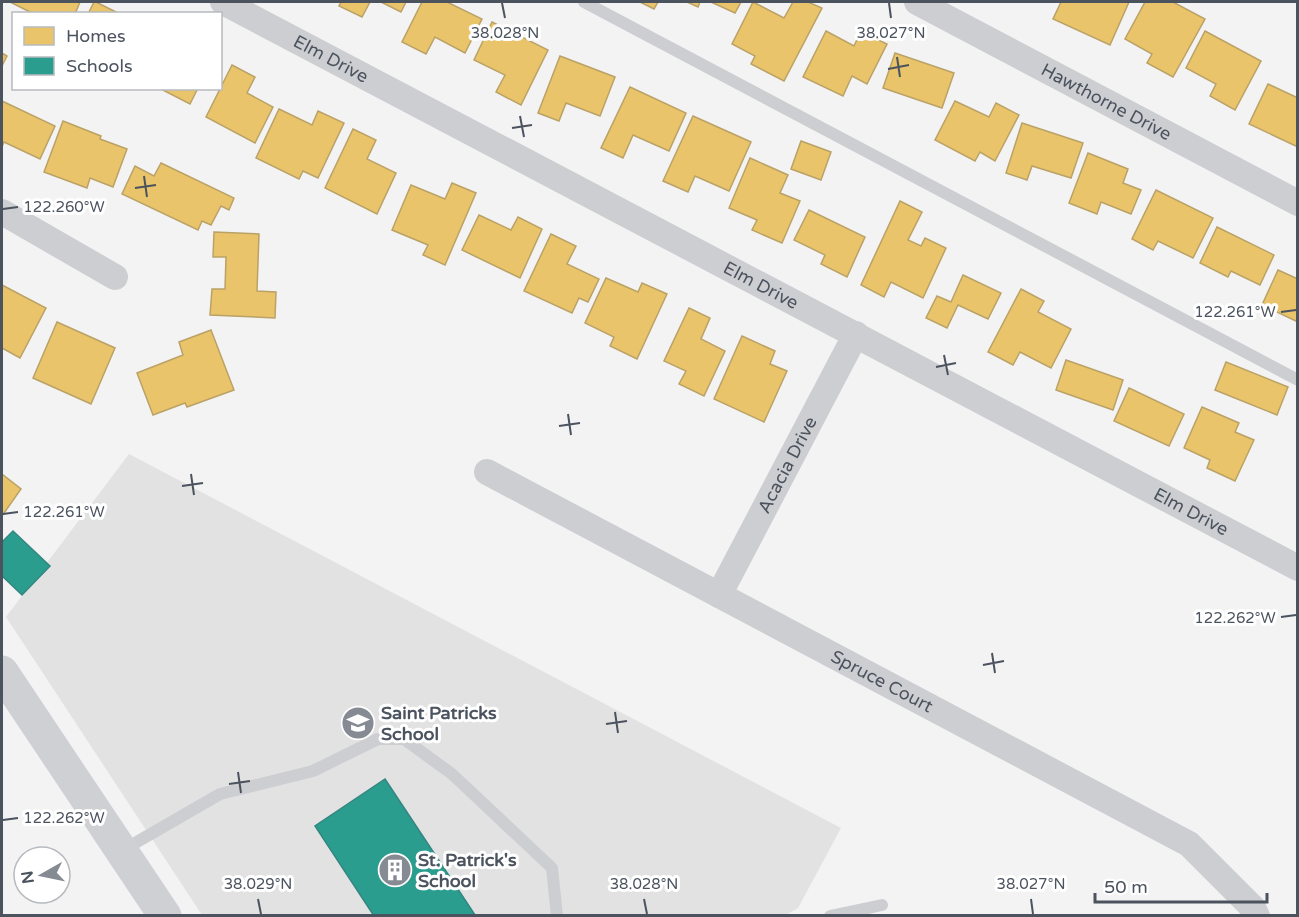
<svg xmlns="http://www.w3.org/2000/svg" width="1299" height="917" font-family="'Varela Round',sans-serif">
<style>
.education{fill:#e2e2e3}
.homes{fill:#e9c46a;stroke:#baa267;stroke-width:1.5}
.schools{fill:#2a9d8f;stroke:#348781;stroke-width:1.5}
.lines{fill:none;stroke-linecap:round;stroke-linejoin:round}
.lane{stroke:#cdced1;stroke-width:12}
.street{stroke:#cdced1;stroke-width:26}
.secondary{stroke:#cfd0d4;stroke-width:33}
.ticks{fill:none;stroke:#4b535f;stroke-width:2}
.labels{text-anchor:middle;stroke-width:6;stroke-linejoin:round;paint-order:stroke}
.street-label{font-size:18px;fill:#4b535f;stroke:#fff}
.poi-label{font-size:18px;font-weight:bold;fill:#4b535f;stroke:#fff;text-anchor:start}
.ticks-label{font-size:15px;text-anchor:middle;fill:#4b535f;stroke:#fff;stroke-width:6;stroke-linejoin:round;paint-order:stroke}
</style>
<rect width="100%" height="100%" fill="#f4f3f3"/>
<polygon class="education" points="129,454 841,828 798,908 786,915 202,915 6,617"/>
<g class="homes">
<polygon points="13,2 80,2 75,14 34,14 12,3"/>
<polygon points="94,2 96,2 120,14 88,14"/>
<polygon points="341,2 370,2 362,17 339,6"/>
<polygon points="381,2 406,2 401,12"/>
<polygon points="422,2 447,2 482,19 465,53 435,37 426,54 402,42"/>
<polygon points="640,2 658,2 654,9"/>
<polygon points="687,2 700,2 698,7"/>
<polygon points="711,2 741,2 735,13"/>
<polygon points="753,2 784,18 793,2 808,2 822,8 784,81 751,64 755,56 732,44"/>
<polygon points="1061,2 1129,2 1110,45 1053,19"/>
<polygon points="1145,2 1173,2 1205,19 1173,77 1147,63 1152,54 1125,39"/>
<polygon points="492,22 548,50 521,105 496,92 505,75 474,60"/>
<polygon points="826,31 854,46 861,31 887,44 867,84 852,76 843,96 803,77"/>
<polygon points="1205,31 1261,61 1235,110 1210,96 1216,84 1186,68"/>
<polygon points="2,53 7,56 2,66"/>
<polygon points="895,53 954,73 942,108 883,88"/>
<polygon points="560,56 615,77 600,116 566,103 559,121 538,113"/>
<polygon points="232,65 255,77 247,93 273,107 255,143 206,117"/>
<polygon points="1268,84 1298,98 1298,147 1249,124"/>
<polygon points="630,87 686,113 669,151 633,135 623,158 601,148"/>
<polygon points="159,88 198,88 190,104"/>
<polygon points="2,101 55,126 40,159 4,142 2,147"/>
<polygon points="955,101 989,117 996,103 1019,115 995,161 980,152 975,161 935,140"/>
<polygon points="279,109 312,125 318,111 344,123 318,178 303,171 299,179 256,158"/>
<polygon points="693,116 751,142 729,191 695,176 688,192 663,181"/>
<polygon points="63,121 101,136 100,139 127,149 113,187 90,178 87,188 44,172"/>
<polygon points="1022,123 1083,143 1071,178 1032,166 1027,180 1006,173"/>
<polygon points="353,129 376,140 367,159 396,173 377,214 325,188"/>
<polygon points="801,141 831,152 821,180 791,169"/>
<polygon points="1088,153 1128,169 1123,183 1141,190 1131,214 1101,202 1097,214 1069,203"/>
<polygon points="750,158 788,175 780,193 800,201 782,243 752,230 757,220 729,208"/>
<polygon points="161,163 234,198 229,210 221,206 211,225 202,221 198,230 122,194 135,166 154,176"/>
<polygon points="452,183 476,193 445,265 423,255 428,245 392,230 411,185 445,199"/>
<polygon points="1156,190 1213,218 1193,258 1158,241 1153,250 1132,239"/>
<polygon points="900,201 922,212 908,240 921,246 925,238 946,248 923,298 891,282 884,297 861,285"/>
<polygon points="809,210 865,237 847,277 821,264 825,255 794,240"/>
<polygon points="479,215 511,230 518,217 542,229 520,278 462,250"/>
<polygon points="1217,227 1274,255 1260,285 1231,271 1228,277 1200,263"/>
<polygon points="214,232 259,234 257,291 276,292 275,318 210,315 212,289 225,289 226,257 213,257"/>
<polygon points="551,234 576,246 567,264 599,279 588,302 579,298 572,313 524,291"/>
<polygon points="1278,270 1298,279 1298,322 1262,305"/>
<polygon points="963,275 1001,293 988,319 958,305 947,328 926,318 937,296 951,302"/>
<polygon points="606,278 638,292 642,283 667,294 637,359 610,346 614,337 585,323"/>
<polygon points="2,285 46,308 20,358 2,348"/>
<polygon points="1021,289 1044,301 1038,312 1071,329 1051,368 1020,352 1013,365 988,352"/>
<polygon points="689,308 710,318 701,339 725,351 704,396 679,384 686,371 664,361"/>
<polygon points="57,322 115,348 91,404 33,378"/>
<polygon points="211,330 234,390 187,407 185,403 153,415 137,373 183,355 179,342"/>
<polygon points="742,336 775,351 770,364 787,371 764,422 714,399"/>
<polygon points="1066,360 1123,380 1113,410 1056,390"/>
<polygon points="1226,362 1288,387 1277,415 1215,390"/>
<polygon points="1129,388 1184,414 1169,446 1114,421"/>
<polygon points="1202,407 1239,423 1235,432 1254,440 1235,481 1207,468 1210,460 1184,448"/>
<polygon points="2,474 21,489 2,516"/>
</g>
<g class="schools">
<polygon points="13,531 50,566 22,595 2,576 2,542"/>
<polygon points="385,779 475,915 474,916 374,916 315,826"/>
</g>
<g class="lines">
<g class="lane">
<polyline points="584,2 1298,380"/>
<polyline points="123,850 220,794 313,771 378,739 404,739 452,774 552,868 557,916"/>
<polyline points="830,916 882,905"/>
</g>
<g class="street">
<path id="s1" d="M223,2L1298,568"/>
<path id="s2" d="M917,2L1298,203"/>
<polyline points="2,212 115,277"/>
<path id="s3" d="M487,472L1189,844L1253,908L1257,916"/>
<path id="s4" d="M719,595L856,334"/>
</g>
<polyline class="secondary" points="2,672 165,916"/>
</g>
<path class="ticks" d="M502,3L505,18M889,3L891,18M897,57L900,77M888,69L909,65M520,116L524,137M512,128L532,125M144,176L147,197M135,188L156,185M3,209L18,207M1281,312L1296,310M944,355L948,375M936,367L956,363M568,414L571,435M559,426L580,423M191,474L194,495M182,486L203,483M3,514L18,512M1281,617L1296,615M992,653L995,673M983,665L1004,661M615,712L618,733M606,724L627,721M238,772L241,793M229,784L250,781M3,820L18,818M258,899L261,914M644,899L647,914M1031,899L1033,914"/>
<defs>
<symbol id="school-disc" viewBox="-11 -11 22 22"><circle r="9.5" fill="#868b93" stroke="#fff"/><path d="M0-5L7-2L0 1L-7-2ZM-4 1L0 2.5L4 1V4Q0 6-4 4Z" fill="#fff"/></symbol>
<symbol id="building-disc" viewBox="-11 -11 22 22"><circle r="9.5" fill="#868b93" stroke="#fff"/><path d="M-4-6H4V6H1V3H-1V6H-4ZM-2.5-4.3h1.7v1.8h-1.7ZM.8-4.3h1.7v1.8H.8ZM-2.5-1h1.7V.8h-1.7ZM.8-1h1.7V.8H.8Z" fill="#fff"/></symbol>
</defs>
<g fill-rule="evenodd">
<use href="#school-disc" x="339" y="704" width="38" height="38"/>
<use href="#building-disc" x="376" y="851" width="38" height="38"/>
</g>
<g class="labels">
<g class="street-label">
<text dy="6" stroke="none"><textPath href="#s1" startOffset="122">Elm Drive</textPath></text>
<text dy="6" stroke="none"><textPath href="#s2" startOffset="214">Hawthorne Drive</textPath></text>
<text dy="6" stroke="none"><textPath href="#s1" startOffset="608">Elm Drive</textPath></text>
<text dy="6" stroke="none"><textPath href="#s4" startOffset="147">Acacia Drive</textPath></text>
<text dy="6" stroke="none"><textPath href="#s1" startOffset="1094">Elm Drive</textPath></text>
<text dy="6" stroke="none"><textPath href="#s3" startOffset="447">Spruce Court</textPath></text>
</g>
<g class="poi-label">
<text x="381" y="719">Saint Patricks<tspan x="381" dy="21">School</tspan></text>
<text x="418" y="866">St. Patrick's<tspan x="418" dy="21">School</tspan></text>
</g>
</g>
<g class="ticks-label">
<text x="505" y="38">38.028°N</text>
<text x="891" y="38">38.027°N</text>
<text x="64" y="212">122.260°W</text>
<text x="1235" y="317">122.261°W</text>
<text x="64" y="517">122.261°W</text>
<text x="1235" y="623">122.262°W</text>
<text x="64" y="823">122.262°W</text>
<text x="258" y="889">38.029°N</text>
<text x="644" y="889">38.028°N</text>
<text x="1031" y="889">38.027°N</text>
</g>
<rect width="1299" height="917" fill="none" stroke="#4b535f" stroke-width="6"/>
<rect x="12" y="12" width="210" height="78" fill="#ffffff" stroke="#b7babf" stroke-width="1.5"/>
<rect x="24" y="27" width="30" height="18" fill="#e9c46a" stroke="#b7babf" stroke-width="1.5"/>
<text x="66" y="42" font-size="18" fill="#4b535f">Homes</text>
<rect x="24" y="57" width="30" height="18" fill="#2a9d8f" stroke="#b7babf" stroke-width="1.5"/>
<text x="66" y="72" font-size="18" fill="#4b535f">Schools</text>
<g transform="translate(42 875) rotate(261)"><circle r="28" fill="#ffffff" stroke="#b7babf" stroke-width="1.5"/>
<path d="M0-4.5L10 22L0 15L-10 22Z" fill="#868b93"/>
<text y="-9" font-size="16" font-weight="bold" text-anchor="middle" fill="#4b535f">N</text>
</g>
<path d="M1095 893v9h172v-9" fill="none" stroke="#4b535f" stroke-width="3"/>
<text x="1104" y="893" font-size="18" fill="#4b535f" stroke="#ffffff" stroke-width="4.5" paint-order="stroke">50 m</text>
</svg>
